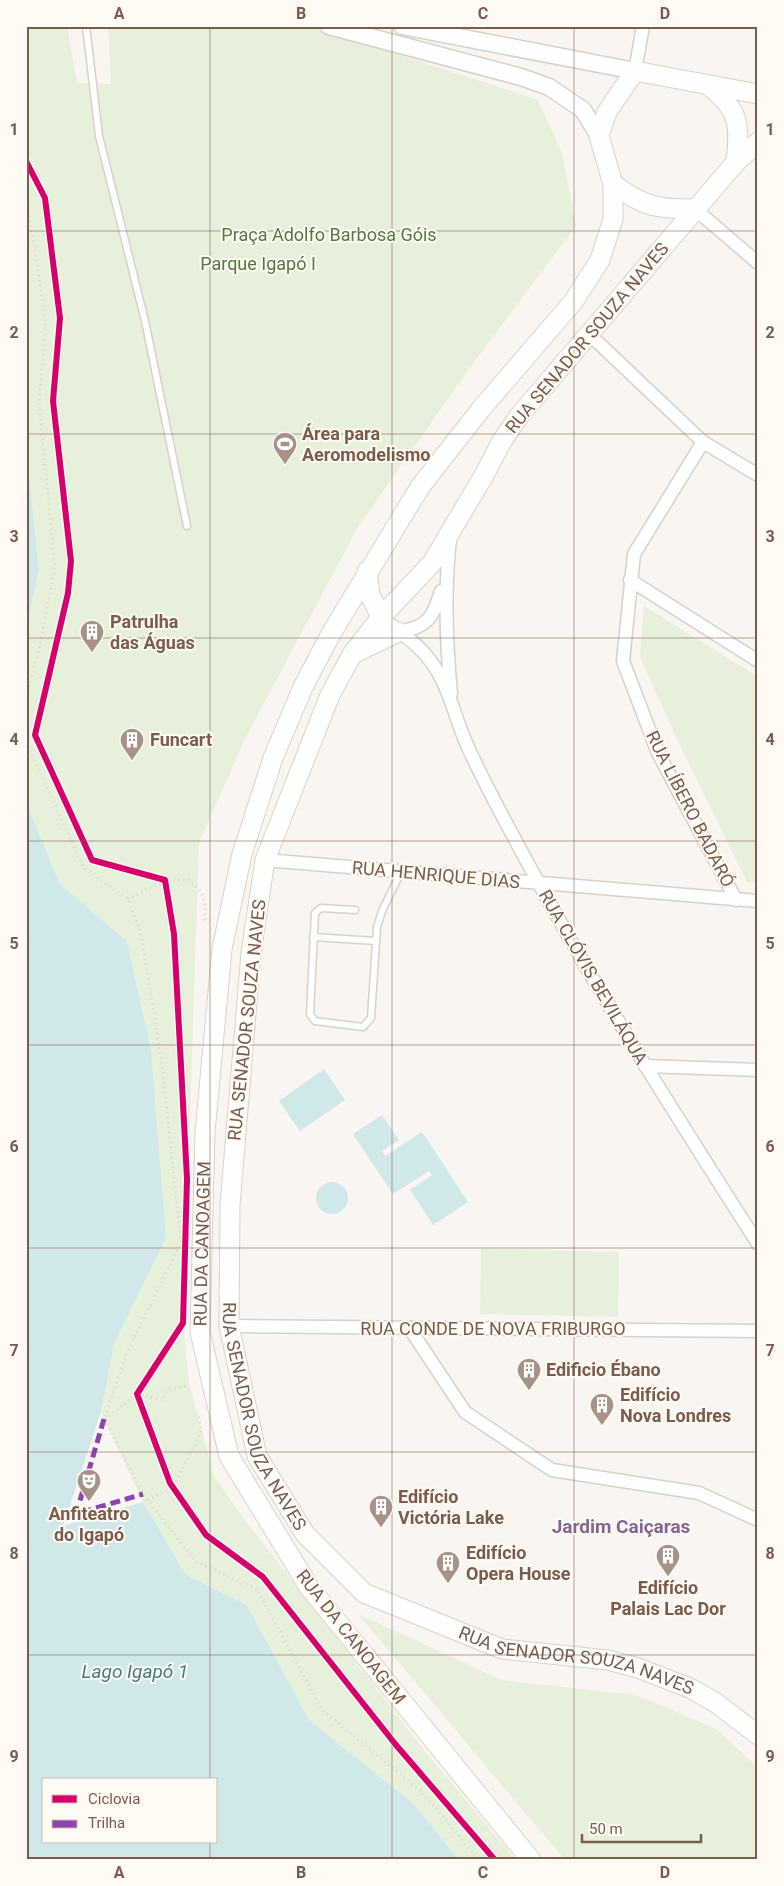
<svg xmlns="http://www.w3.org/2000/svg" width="784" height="1886" font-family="Roboto,sans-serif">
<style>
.green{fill:#e7f0db}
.water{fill:#d0e8ea;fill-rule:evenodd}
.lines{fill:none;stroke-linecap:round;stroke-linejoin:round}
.service-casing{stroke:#d7d1cb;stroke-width:9}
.minor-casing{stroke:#d7d1cb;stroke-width:15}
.tertiary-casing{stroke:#d7d1cb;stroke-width:19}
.secondary-casing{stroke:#d9d2cb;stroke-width:21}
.path{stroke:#dcd5d0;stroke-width:3;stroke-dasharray:1 4;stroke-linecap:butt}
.service{stroke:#fefefd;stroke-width:6}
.minor{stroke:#fefefd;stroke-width:12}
.tertiary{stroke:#fefefd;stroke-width:16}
.secondary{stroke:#fefefd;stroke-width:19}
.quiet{stroke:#8e44ad;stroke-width:5;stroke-dasharray:10 5;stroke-linecap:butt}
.cycleway-casing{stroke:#fffaf3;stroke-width:9}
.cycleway{stroke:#d6006c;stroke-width:6}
.grid{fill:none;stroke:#7a5c4d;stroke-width:1;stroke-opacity:0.55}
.labels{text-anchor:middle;stroke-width:4;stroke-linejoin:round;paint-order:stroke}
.park-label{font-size:18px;fill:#537a41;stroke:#fffaf3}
.street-label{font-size:18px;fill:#7a5c4d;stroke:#fffaf3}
.poi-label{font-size:18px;font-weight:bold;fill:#7a5c4d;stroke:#fffaf3;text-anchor:start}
.neighbourhood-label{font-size:19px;font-weight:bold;fill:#846695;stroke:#fffaf3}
.water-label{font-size:19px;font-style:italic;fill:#437c86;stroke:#fffaf3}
.neatline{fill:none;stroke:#7a5c4d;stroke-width:2}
.grid-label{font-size:16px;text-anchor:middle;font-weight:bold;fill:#7a5c4d}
</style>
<rect width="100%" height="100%" fill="#f9f5f0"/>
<g class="green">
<polygon points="26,26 67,26 77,83 111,84 108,26 311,26 538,100 562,153 576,226 466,373 358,527 245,739 199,843 183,1323 189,1383 214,1476 244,1519 428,1755 516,1860 459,1860 414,1804 309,1720 247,1605 186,1575 143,1502 101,1412 114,1344 166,1238 127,941 60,884 26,802 26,630 39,570 26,446"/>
<polygon points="644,606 758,677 758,883 747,882 677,739 640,657"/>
<polygon points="481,1249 619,1252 618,1317 480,1314"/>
<polygon points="358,1614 502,1680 636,1695 718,1730 758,1768 758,1860 565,1860"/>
</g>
<g class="water">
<polygon points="26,446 39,570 26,630"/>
<path d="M26,802L60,884L127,941L151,1052L166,1238L114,1344L101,1412L63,1526L143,1502L186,1575L247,1605L309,1720L414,1804L459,1860H26ZM44,1780H216V1842H44Z"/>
<polygon points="324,1069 345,1100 300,1131 279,1101"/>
<polygon points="382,1115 399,1140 382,1151 385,1156 422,1132 468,1202 433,1225 410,1190 432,1175 429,1171 393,1194 353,1134"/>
<circle cx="332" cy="1198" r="16"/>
</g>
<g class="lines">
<defs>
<g id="service">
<polyline points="86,26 99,136 145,321 187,526"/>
<polyline points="355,910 321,908 315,913 310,1014 315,1021 363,1027 371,1018 377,927 382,911 401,872"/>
<polyline points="313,937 376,941"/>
</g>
<g id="minor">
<polyline points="635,71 643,26"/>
<polyline points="695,209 758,263"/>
<polyline points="588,333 703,442 758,475"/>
<polyline points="703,442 634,554 623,661 658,753 736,900"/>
<path d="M450,539C444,591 446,641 451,694"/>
<polyline points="630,580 758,661"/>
<path d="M381,617C397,630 416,642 429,659C449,684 454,716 467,745C488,792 514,837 538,882C606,1006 682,1125 758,1244"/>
<path d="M398,632C428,627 433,618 441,591"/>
<polyline points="265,860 758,901"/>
<polyline points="645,1066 758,1070"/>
<polyline points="229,1326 758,1331"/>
<polyline points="410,1329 465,1412 552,1470 699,1493 758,1520"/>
</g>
<g id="tertiary">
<polyline points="329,26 521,77 549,87 583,110 599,136"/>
<polyline points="402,26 635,71"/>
</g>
<g id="secondary">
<path d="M709,86C740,110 740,125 736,162"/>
<path id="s1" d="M758,142L736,162L519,416L502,441L483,477L432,563L381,617L353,653L330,695L265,860L251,953L230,1205L229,1326L257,1456L305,1534L364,1593L502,1649L608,1660L638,1668L692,1689L716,1703L758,1735"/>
<path d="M613,184C644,207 657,209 695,209"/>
<polyline points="367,571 370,595 381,617"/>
<polyline points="357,652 398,632"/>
<path id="s2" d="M531,1860L309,1587L229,1456L200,1332L205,1132L222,949L242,854L273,758L303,687L332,632L420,487L481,409L573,302L600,260L613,219V184L599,136L607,112L635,71L758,94"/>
</g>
</defs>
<use href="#service" class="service-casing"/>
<use href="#minor" class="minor-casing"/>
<use href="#tertiary" class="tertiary-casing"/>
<use href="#secondary" class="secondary-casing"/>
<g class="path">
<polyline points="26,196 46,322 39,402 55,568 39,649 26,700"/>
<polyline points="26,742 84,868 128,899 141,933 162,1065 181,1243 128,1350 104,1419 143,1494 195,1561 257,1589 322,1710 422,1792 479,1860"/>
<path d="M128,899L165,880H189C204,892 206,900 205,919L211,921"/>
<polyline points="105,1419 137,1394 162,1400 167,1390 186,1386"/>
<polyline points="148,1500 173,1488 202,1429 198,1416"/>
</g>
<use href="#service" class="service"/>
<use href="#minor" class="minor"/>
<use href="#tertiary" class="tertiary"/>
<use href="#secondary" class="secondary"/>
<polyline class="quiet" points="104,1419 76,1514 143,1494"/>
<defs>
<polyline id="cycleway" points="26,161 45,198 60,318 53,401 71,561 68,593 35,735 92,860 165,880 174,934 187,1179 183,1323 137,1394 170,1483 206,1535 263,1577 396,1745 495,1860"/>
</defs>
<use href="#cycleway" class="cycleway-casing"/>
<use href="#cycleway" class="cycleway"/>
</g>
<path class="grid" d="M210,26V1780M392,26V1860M574,26V1860M26,231H758M26,434H758M26,638H758M26,841H758M26,1045H758M26,1248H758M26,1452H758M26,1655H758M210,1842V1860"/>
<defs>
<symbol id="stadium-pin" viewBox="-11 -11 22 30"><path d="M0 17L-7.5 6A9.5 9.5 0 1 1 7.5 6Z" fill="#a69286" stroke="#fffaf3"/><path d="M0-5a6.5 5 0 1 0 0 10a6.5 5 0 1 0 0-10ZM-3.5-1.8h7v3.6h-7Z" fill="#fff"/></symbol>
<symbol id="building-pin" viewBox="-11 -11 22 30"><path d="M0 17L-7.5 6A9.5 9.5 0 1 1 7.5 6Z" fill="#a69286" stroke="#fffaf3"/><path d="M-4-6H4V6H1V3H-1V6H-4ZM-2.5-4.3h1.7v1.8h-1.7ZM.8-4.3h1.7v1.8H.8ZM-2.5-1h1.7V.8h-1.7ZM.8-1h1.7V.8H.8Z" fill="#fff"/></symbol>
<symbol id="theatre-pin" viewBox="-11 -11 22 30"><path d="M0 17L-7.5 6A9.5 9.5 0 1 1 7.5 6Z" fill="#a69286" stroke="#fffaf3"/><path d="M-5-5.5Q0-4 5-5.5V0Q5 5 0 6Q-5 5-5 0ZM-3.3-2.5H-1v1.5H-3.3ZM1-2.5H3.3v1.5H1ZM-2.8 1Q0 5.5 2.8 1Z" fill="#fff"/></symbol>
</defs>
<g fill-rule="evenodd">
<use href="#stadium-pin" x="271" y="430" width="28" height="38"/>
<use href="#building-pin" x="78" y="618" width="28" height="38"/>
<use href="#building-pin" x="118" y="726" width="28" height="38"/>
<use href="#building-pin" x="515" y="1356" width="28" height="38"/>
<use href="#building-pin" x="588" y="1391" width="28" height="38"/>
<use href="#theatre-pin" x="75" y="1467" width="28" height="38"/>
<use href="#building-pin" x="367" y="1493" width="28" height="38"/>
<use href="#building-pin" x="654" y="1542" width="28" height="38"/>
<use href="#building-pin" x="434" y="1549" width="28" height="38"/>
</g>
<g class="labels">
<g class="park-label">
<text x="329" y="241">Praça Adolfo Barbosa Góis</text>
<text x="258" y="270">Parque Igapó I</text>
</g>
<g class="street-label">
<text transform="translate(587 338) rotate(-50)" y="6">RUA SENADOR SOUZA NAVES</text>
<text transform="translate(690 809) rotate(63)" y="6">RUA LÍBERO BADARÓ</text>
<text transform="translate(436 875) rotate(5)" y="6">RUA HENRIQUE DIAS</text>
<text transform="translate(593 977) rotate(60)" y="6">RUA CLÓVIS BEVILÁQUA</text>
<text transform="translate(247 1020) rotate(-84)" y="6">RUA SENADOR SOUZA NAVES</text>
<text dy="6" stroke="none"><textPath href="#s2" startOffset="721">RUA DA CANOAGEM</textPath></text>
<text x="493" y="1335">RUA CONDE DE NOVA FRIBURGO</text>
<text dy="6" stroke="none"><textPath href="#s1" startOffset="1445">RUA SENADOR SOUZA NAVES</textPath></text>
<text transform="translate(351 1637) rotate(52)" y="6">RUA DA CANOAGEM</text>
<text dy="6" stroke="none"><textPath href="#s1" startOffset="1880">RUA SENADOR SOUZA NAVES</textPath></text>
</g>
<g class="poi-label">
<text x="302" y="440">Área para<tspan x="302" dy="21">Aeromodelismo</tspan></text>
<text x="110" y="628">Patrulha<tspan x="110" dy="21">das Águas</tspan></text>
<text x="150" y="746">Funcart</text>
<text x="546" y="1376">Edificio Ébano</text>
<text x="620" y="1401">Edifício<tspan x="620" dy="21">Nova Londres</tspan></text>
<text x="398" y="1503">Edifício<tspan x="398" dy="21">Victória Lake</tspan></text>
<text x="89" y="1520" text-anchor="middle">Anfiteatro<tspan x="89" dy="21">do Igapó</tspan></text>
<text x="466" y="1559">Edifício<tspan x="466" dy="21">Opera House</tspan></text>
<text x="668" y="1594" text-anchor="middle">Edifício<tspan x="668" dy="21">Palais Lac Dor</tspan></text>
</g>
<g class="neighbourhood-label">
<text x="621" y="1533">Jardim Caiçaras</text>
</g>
<g class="water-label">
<text x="135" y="1678">Lago Igapó 1</text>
</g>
</g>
<rect width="784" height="1886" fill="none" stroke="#fffaf3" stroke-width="55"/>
<rect x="42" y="1778" width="175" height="65" fill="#fffaf3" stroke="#cabbb1"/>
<rect x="52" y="1795" width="25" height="8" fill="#d6006c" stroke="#cabbb1"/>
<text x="88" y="1804" font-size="15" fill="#7a5c4d">Ciclovia</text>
<rect x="52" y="1820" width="25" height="8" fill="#8e44ad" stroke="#cabbb1"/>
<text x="88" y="1828" font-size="15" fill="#7a5c4d">Trilha</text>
<path d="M582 1834v8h119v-8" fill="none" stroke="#7a5c4d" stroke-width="2.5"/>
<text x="589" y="1834" font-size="15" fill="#7a5c4d" stroke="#fffaf3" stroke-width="4" paint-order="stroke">50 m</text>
<rect x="28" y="28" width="728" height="1830" class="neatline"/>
<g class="grid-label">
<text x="119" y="19">A</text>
<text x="301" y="19">B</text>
<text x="483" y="19">C</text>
<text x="665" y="19">D</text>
<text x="14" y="135">1</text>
<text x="770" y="135">1</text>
<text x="14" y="338">2</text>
<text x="770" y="338">2</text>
<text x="14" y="542">3</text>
<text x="770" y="542">3</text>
<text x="14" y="745">4</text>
<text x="770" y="745">4</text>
<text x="14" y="949">5</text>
<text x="770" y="949">5</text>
<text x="14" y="1152">6</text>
<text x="770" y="1152">6</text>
<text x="14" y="1356">7</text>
<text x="770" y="1356">7</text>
<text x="14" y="1559">8</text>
<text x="770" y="1559">8</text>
<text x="14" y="1762">9</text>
<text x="770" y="1762">9</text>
<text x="119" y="1878">A</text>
<text x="301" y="1878">B</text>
<text x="483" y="1878">C</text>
<text x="665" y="1878">D</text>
</g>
</svg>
